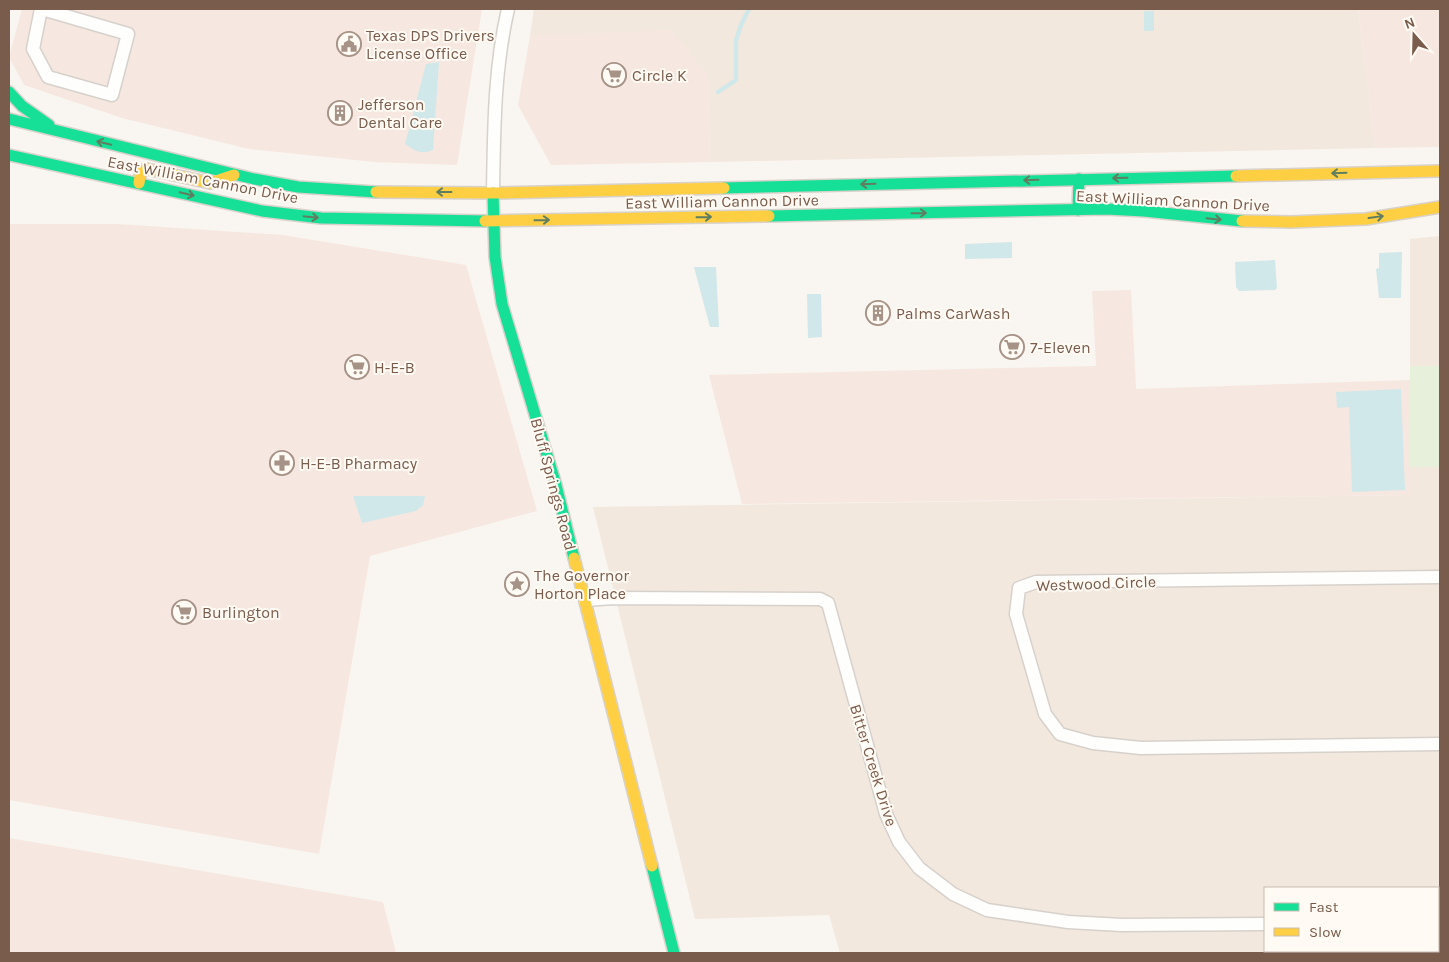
<svg xmlns="http://www.w3.org/2000/svg" width="1449" height="962" font-family="Karla,sans-serif">
<style>
.residential{fill:#f2e8de;fill-rule:evenodd}
.commercial{fill:#f6e8e1}
.green{fill:#e7f0db}
.water{fill:#d0e8ea}
.lines{fill:none;stroke-linecap:round;stroke-linejoin:round}
.stream{stroke:#d0e8ea;stroke-width:4.5}
.street-casing{stroke:#d7d1cb;stroke-width:15}
.fast-casing{stroke:#d9d2cb;stroke-width:14}
.slow-casing{stroke:#d9d2cb;stroke-width:14}
.street{stroke:#fefefd;stroke-width:12}
.fast{stroke:#16e098;stroke-width:11}
.slow{stroke:#ffcf43;stroke-width:11}
.oneway{stroke:#617d60}
.labels{text-anchor:middle;stroke-width:4;stroke-linejoin:round;paint-order:stroke}
.poi-label{font-size:16px;fill:#7a5c4d;stroke:#fffaf3;text-anchor:start}
.street-label{font-size:16px;fill:#7a5c4d;stroke:#fffaf3}
</style>
<rect width="100%" height="100%" fill="#f9f5f0"/>
<g class="residential">
<polygon points="534,9 1358,9 1375,148 710,162 708,75 530,36"/>
<path d="M1440,236V953H840L829,915L695,919L593,507L1410,495V239ZM1265,888H1438V951H1265Z"/>
</g>
<g class="commercial">
<polygon points="22,9 482,9 457,165 374,162 249,149 122,118 24,85 9,57"/>
<polygon points="1358,9 1440,9 1440,147 1375,148"/>
<polygon points="671,30 708,75 710,162 551,165 518,105 530,36"/>
<polygon points="9,224 118,224 283,235 466,265 537,511 370,556 319,854 9,800"/>
<polygon points="1131,290 1136,389 1410,380 1410,495 742,504 709,375 1096,366 1092,291"/>
<polygon points="9,838 383,902 396,953 9,953"/>
</g>
<rect class="green" x="1410" y="366" width="30" height="101"/>
<g class="water">
<rect x="1144" y="11" width="10" height="20"/>
<path d="M439,62L433,150C421,155 415,151 405,144L426,64Z"/>
<polygon points="1012,242 1012,258 965,259 965,244"/>
<polygon points="1402,252 1401,298 1379,298 1376,269 1379,268 1379,253"/>
<polygon points="1275,260 1277,288 1275,290 1239,291 1236,287 1235,262"/>
<polygon points="694,267 716,267 719,327 710,327"/>
<polygon points="807,294 821,294 822,337 808,338"/>
<polygon points="1401,389 1405,490 1352,492 1349,407 1337,408 1336,392"/>
<polygon points="353,496 425,496 423,505 416,511 362,523"/>
</g>
<g class="lines">
<polyline class="stream" points="718,92 736,80 736,40 741,25 749,9"/>
<defs>
<g id="street">
<polyline points="41,9 33,49 48,77 112,95 128,34 42,9"/>
<path d="M493,193C494,131 494,69 508,9"/>
<polyline points="1440,577 1036,582 1019,588 1016,614 1045,714 1060,734 1093,743 1141,748 1440,744"/>
<polyline points="585,600 614,598 820,599 828,603 886,814 899,842 919,868 953,894 987,910 1068,922 1122,925 1265,924"/>
<polyline points="1438,921 1440,921"/>
</g>
<g id="fast">
<polyline points="9,92 22,106 49,125"/>
<polyline points="9,119 254,179 298,187 376,192"/>
<polyline points="9,155 262,211 321,218 485,221"/>
<polyline points="724,188 1236,176"/>
<polyline points="493,193 495,257 502,304 556,485 574,558"/>
<polyline points="1078,210 1079,179"/>
<polyline points="769,216 1106,209 1144,211 1242,221"/>
<polyline points="652,866 674,953"/>
</g>
<g id="slow">
<polyline points="1236,176 1440,171"/>
<polyline points="139,183 141,171 147,169 210,183 234,175"/>
<polyline points="376,192 493,193 724,188"/>
<polyline points="485,221 769,216"/>
<polyline points="1242,221 1291,222 1366,219 1440,207"/>
<polyline points="574,558 652,866"/>
</g>
</defs>
<use href="#street" class="street-casing"/>
<use href="#fast" class="fast-casing"/>
<use href="#slow" class="slow-casing"/>
<use href="#street" class="street"/>
<use href="#fast" class="fast"/>
<use href="#slow" class="slow"/>
</g>
<defs><path id="oneway-shaft" d="M-6 0H5M1.5-3L5.5 0L1.5 3" fill="none" stroke-width="1.6" stroke-linecap="round" stroke-linejoin="round" transform="scale(1.25)"/></defs>
<g class="oneway">
<use href="#oneway-shaft" transform="translate(104 143) rotate(-166)"/>
<use href="#oneway-shaft" transform="translate(1339 173) rotate(178)"/>
<use href="#oneway-shaft" transform="translate(1120 178) rotate(179)"/>
<use href="#oneway-shaft" transform="translate(1031 180) rotate(178)"/>
<use href="#oneway-shaft" transform="translate(868 184) rotate(178)"/>
<use href="#oneway-shaft" transform="translate(444 192) rotate(-180)"/>
<use href="#oneway-shaft" transform="translate(187 194) rotate(13)"/>
<use href="#oneway-shaft" transform="translate(919 213) rotate(-1)"/>
<use href="#oneway-shaft" transform="translate(311 217) rotate(6)"/>
<use href="#oneway-shaft" transform="translate(704 217) rotate(-1)"/>
<use href="#oneway-shaft" transform="translate(1376 217) rotate(-8)"/>
<use href="#oneway-shaft" transform="translate(1214 219) rotate(6)"/>
<use href="#oneway-shaft" transform="translate(542 220) rotate(-1)"/>
</g>
<defs>
<symbol id="civic-ring" viewBox="-11 -11 22 22"><circle r="9.5" fill="#fffaf3" stroke="#a69286" stroke-width="1.5"/><path d="M-.6-6.5H3V-4.5H.6V-3L4-1V1h2V6H-6V1h2V-1L-.6-3ZM-1.2 2.5V6h2.4V2.5Z" fill="#a69286"/></symbol>
<symbol id="supermarket-ring" viewBox="-11 -11 22 22"><circle r="9.5" fill="#fffaf3" stroke="#a69286" stroke-width="1.5"/><path d="M-6-5.5h2.5l.6 2H6L4.5 2H-2.5L-4.4-4H-6ZM-1.5 3.2a1.3 1.3 0 1 0 .1 0ZM3 3.2a1.3 1.3 0 1 0 .1 0Z" fill="#a69286"/></symbol>
<symbol id="building-ring" viewBox="-11 -11 22 22"><circle r="9.5" fill="#fffaf3" stroke="#a69286" stroke-width="1.5"/><path d="M-4-6H4V6H1V3H-1V6H-4ZM-2.5-4.3h1.7v1.8h-1.7ZM.8-4.3h1.7v1.8H.8ZM-2.5-1h1.7V.8h-1.7ZM.8-1h1.7V.8H.8Z" fill="#a69286"/></symbol>
<symbol id="pharmacy-ring" viewBox="-11 -11 22 22"><circle r="9.5" fill="#fffaf3" stroke="#a69286" stroke-width="1.5"/><path d="M-2-6h4v4h4v4h-4v4h-4v-4h-4v-4h4Z" fill="#a69286"/></symbol>
<symbol id="sight-ring" viewBox="-11 -11 22 22"><circle r="9.5" fill="#fffaf3" stroke="#a69286" stroke-width="1.5"/><path d="M0-6L1.8-2.2L6-1.7L2.9 1.2L3.7 5.4L0 3.3L-3.7 5.4L-2.9 1.2L-6-1.7L-1.8-2.2Z" fill="#a69286"/></symbol>
</defs>
<g fill-rule="evenodd">
<use href="#civic-ring" x="335" y="30" width="28" height="28"/>
<use href="#supermarket-ring" x="600" y="61" width="28" height="28"/>
<use href="#building-ring" x="326" y="99" width="28" height="28"/>
<use href="#building-ring" x="864" y="299" width="28" height="28"/>
<use href="#supermarket-ring" x="998" y="333" width="28" height="28"/>
<use href="#supermarket-ring" x="343" y="353" width="28" height="28"/>
<use href="#pharmacy-ring" x="268" y="449" width="28" height="28"/>
<use href="#sight-ring" x="503" y="570" width="28" height="28"/>
<use href="#supermarket-ring" x="170" y="598" width="28" height="28"/>
</g>
<g class="labels">
<g class="poi-label">
<text x="366" y="41">Texas DPS Drivers<tspan x="366" dy="18">License Office</tspan></text>
<text x="632" y="81">Circle K</text>
<text x="358" y="110">Jefferson<tspan x="358" dy="18">Dental Care</tspan></text>
<text x="896" y="319">Palms CarWash</text>
<text x="1030" y="353">7-Eleven</text>
<text x="374" y="373">H-E-B</text>
<text x="300" y="469">H-E-B Pharmacy</text>
<text x="534" y="581">The Governor<tspan x="534" dy="18">Horton Place</tspan></text>
<text x="202" y="618">Burlington</text>
</g>
<g class="street-label">
<text transform="translate(203 179) rotate(11)" y="6">East William Cannon Drive</text>
<text transform="translate(1173 200) rotate(3)" y="6">East William Cannon Drive</text>
<text transform="translate(722 201) rotate(-1)" y="6">East William Cannon Drive</text>
<text transform="translate(554 484) rotate(75)" y="6">Bluff Springs Road</text>
<text transform="translate(1096 583) rotate(-2)" y="6">Westwood Circle</text>
<text transform="translate(874 765) rotate(73)" y="6">Bitter Creek Drive</text>
</g>
</g>
<rect width="1449" height="962" fill="none" stroke="#7a5c4d" stroke-width="20"/>
<rect x="1264" y="887" width="175" height="65" fill="#fffaf3" stroke="#cabbb1"/>
<rect x="1274" y="903" width="25" height="8" fill="#16e098" stroke="#cabbb1"/>
<text x="1309" y="912" font-size="15" fill="#7a5c4d">Fast</text>
<rect x="1274" y="928" width="25" height="8" fill="#ffcf43" stroke="#cabbb1"/>
<text x="1309" y="937" font-size="15" fill="#7a5c4d">Slow</text>
<g transform="translate(1414 35) rotate(340)" stroke="#fffaf3" stroke-width="4" paint-order="stroke">
<path d="M0-4L9 19L0 12L-9 19Z" fill="#7a5c4d"/>
<text y="-8" font-size="14" font-weight="bold" text-anchor="middle" fill="#7a5c4d">N</text>
</g>
</svg>
